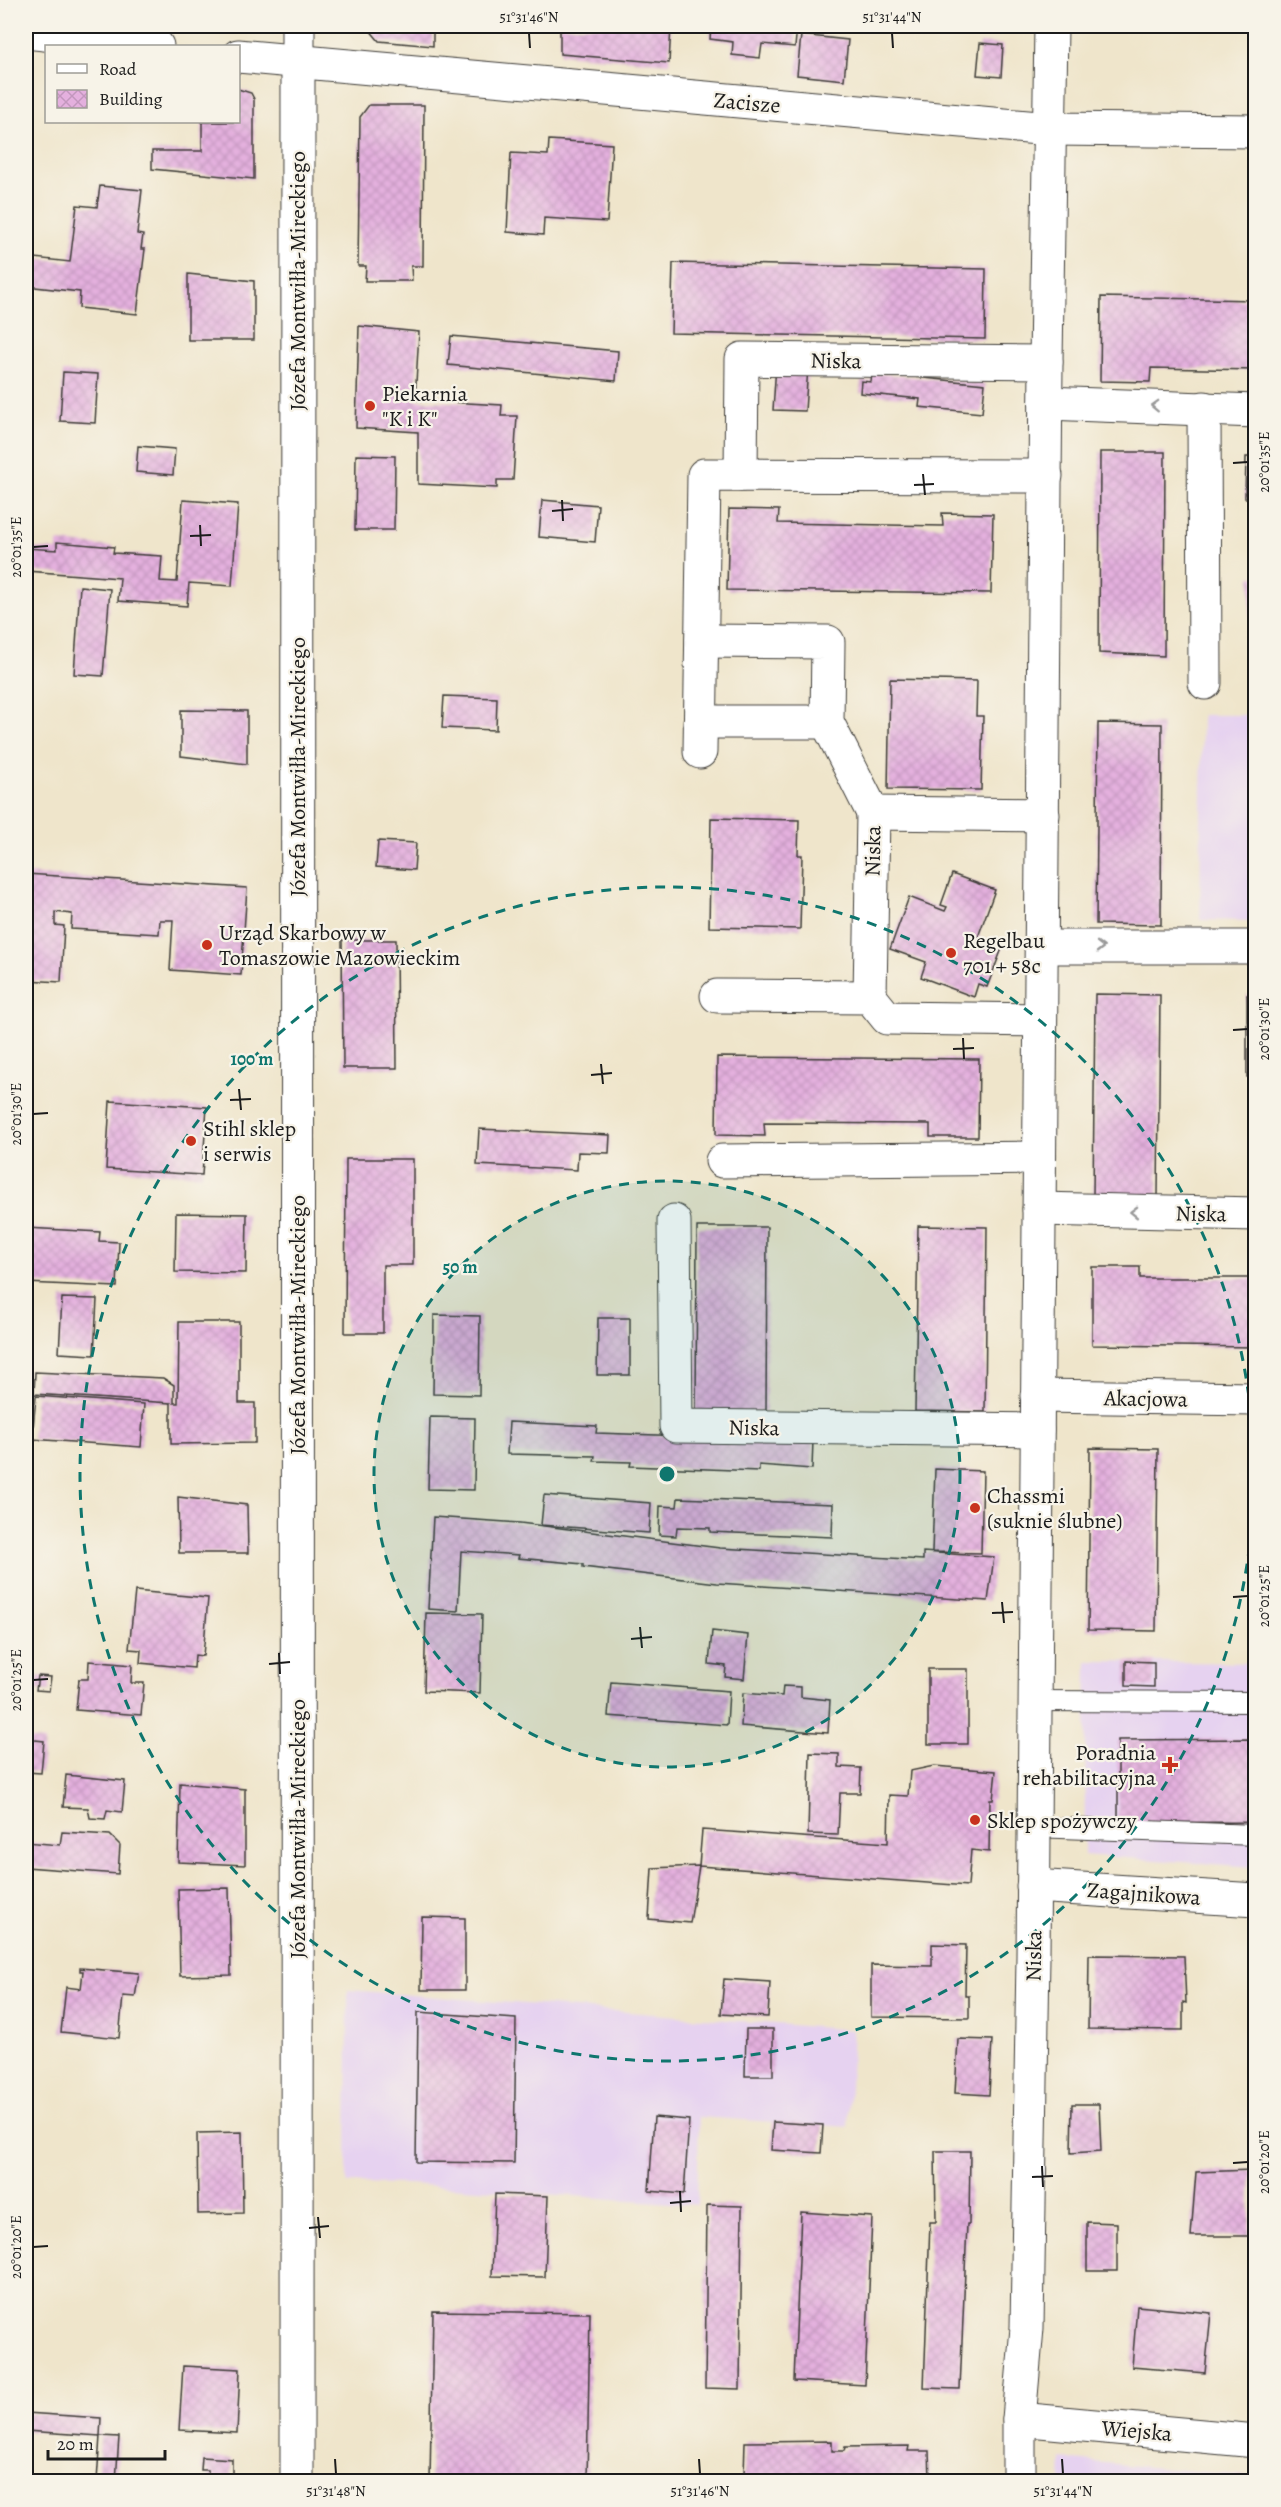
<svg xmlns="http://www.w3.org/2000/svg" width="1281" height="2507" font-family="Alegreya,serif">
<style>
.built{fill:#e6d2f0}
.building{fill:url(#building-cross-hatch)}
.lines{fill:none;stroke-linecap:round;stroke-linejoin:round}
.lane-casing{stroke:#3c3a36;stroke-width:22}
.street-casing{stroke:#3c3a36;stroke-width:35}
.secondary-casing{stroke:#3c3a36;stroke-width:35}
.lane{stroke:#fff;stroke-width:20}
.street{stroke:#fff;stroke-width:33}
.secondary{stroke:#fff;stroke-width:33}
.oneway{stroke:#999}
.ticks{fill:none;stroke:#1c1c1c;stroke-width:2}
.ring{fill:none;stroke:#0f766e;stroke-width:3;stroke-dasharray:10 8}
.poi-dot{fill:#c8321e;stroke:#f7f3e8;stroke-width:2}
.labels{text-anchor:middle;stroke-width:4.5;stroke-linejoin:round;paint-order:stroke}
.street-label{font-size:22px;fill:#1c1c1c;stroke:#f7f3e8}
.poi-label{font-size:22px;fill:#1c1c1c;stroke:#f7f3e8;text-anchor:start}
.centre{fill:#0f766e;stroke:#f7f3e8;stroke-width:3}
.ring-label{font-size:18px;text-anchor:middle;font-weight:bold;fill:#0f766e;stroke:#f7f3e8;stroke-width:4.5;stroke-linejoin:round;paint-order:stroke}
.neatline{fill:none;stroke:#1c1c1c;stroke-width:2}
.ticks-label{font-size:15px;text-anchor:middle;fill:#1c1c1c}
</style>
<defs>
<pattern id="building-cross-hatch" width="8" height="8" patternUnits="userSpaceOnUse" patternTransform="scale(1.5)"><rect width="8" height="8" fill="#e4b0de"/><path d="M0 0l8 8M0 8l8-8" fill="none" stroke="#c397be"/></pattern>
</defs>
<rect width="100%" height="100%" fill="#f7f3e8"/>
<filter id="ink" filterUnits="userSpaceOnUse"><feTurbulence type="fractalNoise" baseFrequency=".0167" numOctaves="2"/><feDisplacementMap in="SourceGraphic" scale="12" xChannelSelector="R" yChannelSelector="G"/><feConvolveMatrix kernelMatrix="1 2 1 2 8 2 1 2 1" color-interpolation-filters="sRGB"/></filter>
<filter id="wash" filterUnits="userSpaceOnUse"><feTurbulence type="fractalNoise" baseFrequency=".008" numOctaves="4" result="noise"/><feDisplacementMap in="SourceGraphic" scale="24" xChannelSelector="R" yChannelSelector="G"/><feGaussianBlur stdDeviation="1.35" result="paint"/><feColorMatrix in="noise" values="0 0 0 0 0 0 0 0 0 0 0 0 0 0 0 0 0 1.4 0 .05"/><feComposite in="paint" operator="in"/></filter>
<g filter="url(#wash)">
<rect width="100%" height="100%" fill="#efe5cb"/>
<g class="built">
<polygon points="1202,715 1255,715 1255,921 1200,920"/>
<polygon points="1087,1661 1255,1663 1255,1867 1084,1855"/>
<polygon points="348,1990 853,2030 848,2127 699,2117 697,2205 409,2184 347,2183"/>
<polygon points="1062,2459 1256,2477 1255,2482 1061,2482"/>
</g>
<g id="blocks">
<g class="building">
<polygon points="369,26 433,26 433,46 379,41 369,29"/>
<polygon points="560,26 671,26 669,63 560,54"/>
<polygon points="711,26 797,26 795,47 762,44 760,58 732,55 733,42 710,39"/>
<polygon points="801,35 848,40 844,80 797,75"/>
<polygon points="980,43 1003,45 1001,77 977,75"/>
<polygon points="238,89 251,93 254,99 254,179 152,169 152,151 202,151 202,122 238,122"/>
<polygon points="369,105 424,105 423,266 411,266 412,281 365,281 366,266 358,266 360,117"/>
<polygon points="549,140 612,144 607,222 544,218 543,235 507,232 511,153 548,155"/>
<polygon points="100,186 142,190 137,234 143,235 141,249 145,249 137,314 79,308 80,292 26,286 26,257 70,262 77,205 97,207"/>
<polygon points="673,263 986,269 985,339 671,333"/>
<polygon points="188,274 254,281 254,340 188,340"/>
<polygon points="1101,297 1256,300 1256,370 1151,368 1150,382 1100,381"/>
<polygon points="359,326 419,332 415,400 502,405 501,416 517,416 513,480 497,480 497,488 418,484 418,432 356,428"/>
<polygon points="451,336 618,351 616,381 448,365"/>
<polygon points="776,365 808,367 805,411 773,410"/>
<polygon points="63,372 98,374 95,423 60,421"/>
<polygon points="872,373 985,384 982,413 919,407 920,399 860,393 861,381 871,382"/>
<polygon points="138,446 175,449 173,475 136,472"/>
<polygon points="1100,452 1165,452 1164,656 1099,653"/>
<polygon points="356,455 395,456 394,530 355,530"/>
<polygon points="1246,457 1256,457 1256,498 1245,498"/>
<polygon points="183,500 238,504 232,586 189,583 187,606 118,601 120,578 26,571 26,548 57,550 57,542 114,547 113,553 162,556 160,581 177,582"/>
<polygon points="542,500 598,505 595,542 539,537"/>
<polygon points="729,509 779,510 778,523 943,526 942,513 993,514 991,593 727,590"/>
<polygon points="1251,576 1256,576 1256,656 1250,656"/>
<polygon points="80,586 110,589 103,676 74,674"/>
<polygon points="890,679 977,681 976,716 983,716 981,790 888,789"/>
<polygon points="444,696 497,698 496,730 442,728"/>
<polygon points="181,710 247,711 247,764 181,756"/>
<polygon points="1098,723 1162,724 1161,925 1096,924"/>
<polygon points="711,818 799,820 798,855 802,855 800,929 709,927"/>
<polygon points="378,841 416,843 414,870 376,867"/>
<polygon points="26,874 247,888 241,975 170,970 173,920 160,920 159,934 71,929 72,914 55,912 55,925 64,926 61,982 26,980"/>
<polygon points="952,874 995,890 978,937 1003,946 987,987 978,984 974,997 921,977 926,962 890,949 909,897 945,911 947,907 941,905"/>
<polygon points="342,940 396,940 397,1068 343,1068"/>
<polygon points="1095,994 1160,995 1158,1197 1093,1197"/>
<rect x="1247" y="995" width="9" height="82"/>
<polygon points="717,1057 979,1059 978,1137 930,1137 930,1124 764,1123 765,1136 716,1135"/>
<polygon points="110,1101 207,1107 202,1175 106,1169"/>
<polygon points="479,1129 610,1135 609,1153 578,1152 577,1170 477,1165"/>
<polygon points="346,1159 413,1159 413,1265 383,1265 383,1333 345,1333"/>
<polygon points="176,1213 247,1214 246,1273 175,1272"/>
<polygon points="918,1226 987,1227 985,1412 915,1411"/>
<polygon points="697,1227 767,1227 766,1412 696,1412"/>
<polygon points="26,1228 100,1232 99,1241 119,1242 117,1287 26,1283"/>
<polygon points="1092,1267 1140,1267 1140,1278 1256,1278 1256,1347 1092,1345"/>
<polygon points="62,1298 97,1299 94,1355 59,1353"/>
<polygon points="434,1315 480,1316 479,1395 433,1394"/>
<polygon points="598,1318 630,1318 630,1375 597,1375"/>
<polygon points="179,1322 239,1322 239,1403 255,1403 255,1443 171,1444 171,1403 34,1394 35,1372 163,1378 174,1385 174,1403 178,1403"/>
<polygon points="36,1396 144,1404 141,1447 32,1439"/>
<polygon points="430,1417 475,1418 474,1490 428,1489"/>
<polygon points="509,1422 597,1426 596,1433 813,1440 812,1469 759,1465 759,1471 630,1466 631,1462 594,1461 595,1456 507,1454"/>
<polygon points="1090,1448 1158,1449 1156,1631 1088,1630"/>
<polygon points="935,1469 983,1471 981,1553 932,1552"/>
<polygon points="544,1495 651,1503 649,1533 541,1525"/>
<polygon points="178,1497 247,1505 248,1553 179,1553"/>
<polygon points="678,1498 833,1504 832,1537 710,1532 710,1528 677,1527 676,1536 659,1535 660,1506 677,1507"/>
<polygon points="433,1517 520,1523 720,1548 923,1560 923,1552 994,1557 988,1601 717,1583 583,1567 583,1564 518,1558 519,1555 461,1551 458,1611 428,1609"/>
<polygon points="135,1591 208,1598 203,1656 195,1655 194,1668 140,1663 141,1650 129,1649"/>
<polygon points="426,1613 482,1614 480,1693 424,1691"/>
<polygon points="712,1631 748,1635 744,1679 725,1677 726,1666 709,1664"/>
<polygon points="89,1661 132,1665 131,1683 144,1683 141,1715 76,1710 79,1679 88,1679"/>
<polygon points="1126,1661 1154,1662 1154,1687 1126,1686"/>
<rect x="928" y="1669" width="40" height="75"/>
<polygon points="38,1676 51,1677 49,1691 36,1690"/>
<polygon points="611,1682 729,1691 727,1725 608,1716"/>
<polygon points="783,1686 801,1687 801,1697 830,1700 828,1733 741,1726 743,1693 782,1696"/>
<polygon points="26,1739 44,1741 41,1773 26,1772"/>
<polygon points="1256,1739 1256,1822 1118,1823 1118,1740"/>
<polygon points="810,1753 839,1754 839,1767 861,1768 860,1793 840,1793 838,1835 808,1834"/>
<polygon points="934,1766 996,1771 993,1800 990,1800 989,1852 971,1850 968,1886 699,1866 702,1830 888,1843 889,1795 908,1796 910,1771"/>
<polygon points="66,1775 125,1781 122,1812 107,1810 105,1819 90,1818 88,1808 63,1807"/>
<polygon points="180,1783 245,1789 245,1865 178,1862"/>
<polygon points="62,1832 110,1835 120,1845 118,1874 26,1867 26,1842 60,1845"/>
<polygon points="699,1866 690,1923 649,1919 652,1868"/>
<polygon points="229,1888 231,1975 180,1976 178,1889"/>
<polygon points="422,1917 465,1918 465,1990 421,1990"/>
<polygon points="932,1944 966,1945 965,1996 969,1996 969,2018 871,2017 871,1965 932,1966"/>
<polygon points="1089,1955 1184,1956 1186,2003 1183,2002 1183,2030 1088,2029"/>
<polygon points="80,1968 139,1973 135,1997 123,1996 119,2038 61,2032 66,1987 81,1989 83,1971 80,1971"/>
<polygon points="724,1979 770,1982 768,2017 721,2014"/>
<polygon points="418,2012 516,2019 514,2163 416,2162"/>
<polygon points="746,2029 773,2029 773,2076 745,2076"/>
<polygon points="958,2039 992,2040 989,2095 955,2093"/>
<polygon points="1072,2104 1099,2104 1101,2151 1071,2153"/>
<polygon points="654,2117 689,2120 684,2194 649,2191"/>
<polygon points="773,2122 823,2125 821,2153 771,2150"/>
<polygon points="242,2132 243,2213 198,2214 197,2133"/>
<polygon points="935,2151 970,2151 969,2224 967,2224 960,2389 924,2388 930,2222 936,2222"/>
<polygon points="1252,2170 1249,2236 1191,2236 1196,2172"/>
<polygon points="495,2194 548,2196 545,2277 492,2276"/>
<polygon points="707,2205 742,2206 740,2389 705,2388"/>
<polygon points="801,2212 872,2217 865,2385 794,2381"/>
<polygon points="1087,2222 1117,2223 1117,2271 1087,2271"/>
<polygon points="1137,2306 1211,2313 1205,2373 1132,2367"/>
<polygon points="433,2311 590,2313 587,2481 430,2481"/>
<polygon points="183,2366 240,2369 237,2433 179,2430"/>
<polygon points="26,2413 101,2418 100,2436 26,2431"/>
<polygon points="100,2436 119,2437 116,2481 97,2481"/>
<polygon points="832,2441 832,2451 844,2451 845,2447 909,2446 908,2451 929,2451 930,2478 934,2478 935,2481 741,2481 741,2474 744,2474 745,2442"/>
<polygon points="202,2457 232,2459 232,2481 208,2481 208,2470 201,2470"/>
<polygon points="1238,2476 1256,2477 1256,2481 1237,2481"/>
</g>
</g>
</g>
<g filter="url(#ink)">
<use href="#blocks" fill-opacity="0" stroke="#3c3a36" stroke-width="1.5"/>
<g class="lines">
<defs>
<g id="lane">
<polyline points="1034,1701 1256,1702"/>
<polyline points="1033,1827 1256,1835"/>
</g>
<g id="street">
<polyline points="26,32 157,46"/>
<polyline points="238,56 1050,129 1256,131"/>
<polyline points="1046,403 1256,411"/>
<polyline points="1204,408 1205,683"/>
<polyline points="741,475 742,359 1046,362"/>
<polyline points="702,641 828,642 827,722 873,813"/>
<polyline points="700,722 827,722"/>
<polyline points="700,752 704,475 1046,476"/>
<polyline points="1041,947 1256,947"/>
<polyline points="717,996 870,997 887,1018 1040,1020"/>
<polyline points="870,997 873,813 1043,815"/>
<polyline points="722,1161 1039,1158"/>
<polyline points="1039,1209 1256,1214"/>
<polyline points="674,1221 676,1426 1037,1430"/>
<polyline points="1037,1396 1256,1399"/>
<polyline points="1033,1886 1256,1900"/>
<polyline points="1019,2419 1256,2441"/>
<polyline points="1019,2482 1019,2419 1027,2328 1033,1957 1046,362 1051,26"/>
</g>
<polyline id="secondary" points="297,2482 298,26"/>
</defs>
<use href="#lane" class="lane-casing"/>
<use href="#street" class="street-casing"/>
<use href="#secondary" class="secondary-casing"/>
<use href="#lane" class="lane"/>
<use href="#street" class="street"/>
<use href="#secondary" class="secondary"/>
</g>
<defs><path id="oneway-chevron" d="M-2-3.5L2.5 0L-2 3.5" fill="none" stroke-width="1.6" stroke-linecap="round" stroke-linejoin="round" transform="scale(1.5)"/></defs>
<g class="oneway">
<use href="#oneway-chevron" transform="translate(1155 406) rotate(-178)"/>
<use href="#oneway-chevron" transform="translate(1100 947)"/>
<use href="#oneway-chevron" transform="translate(1134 1212) rotate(-179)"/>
</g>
</g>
<path class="ticks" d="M529,33L530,48M892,33L893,48M1233,463L1248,462M923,474L925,495M914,485L934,484M562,500L563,521M552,511L573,509M200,525L201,546M190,536L211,535M33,547L48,546M1233,1030L1248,1029M963,1038L964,1059M953,1049L974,1048M601,1064L603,1084M591,1075L612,1073M239,1089L241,1110M230,1100L251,1099M33,1114L48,1113M1233,1597L1248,1596M1002,1602L1004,1623M992,1613L1013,1612M640,1627L642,1648M631,1639L652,1637M279,1653L280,1674M269,1664L290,1662M33,1680L48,1679M1233,2163L1248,2162M1042,2166L1043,2187M1032,2177L1053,2176M680,2191L681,2212M670,2203L691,2201M318,2217L320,2238M309,2228L329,2226M33,2247L48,2246M335,2459L336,2474M699,2459L700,2474M1062,2459L1063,2474"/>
<circle cx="667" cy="1474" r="293" fill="#0f766e" fill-opacity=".12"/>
<g class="ring">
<circle cx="667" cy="1474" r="293"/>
<circle cx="667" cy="1474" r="587"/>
</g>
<g class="poi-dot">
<circle cx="370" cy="406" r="6"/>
<circle cx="207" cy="945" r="6"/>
<circle cx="951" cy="953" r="6"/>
<circle cx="191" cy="1141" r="6"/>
<circle cx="975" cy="1508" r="6"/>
<path d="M1167 1756h6v6h6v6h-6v6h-6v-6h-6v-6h6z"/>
<circle cx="975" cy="1820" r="6"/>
</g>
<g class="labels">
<g class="street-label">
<text transform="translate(747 102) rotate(5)" y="8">Zacisze</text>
<text transform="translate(297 281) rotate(-90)" y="8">Józefa Montwiłła-Mireckiego</text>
<text transform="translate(836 360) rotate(1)" y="8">Niska</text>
<text transform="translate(297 767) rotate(-90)" y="8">Józefa Montwiłła-Mireckiego</text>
<text transform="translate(872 851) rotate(-89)" y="8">Niska</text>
<text transform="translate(1201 1213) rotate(1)" y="8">Niska</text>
<text transform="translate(297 1325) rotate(-90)" y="8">Józefa Montwiłła-Mireckiego</text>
<text transform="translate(1146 1398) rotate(1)" y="8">Akacjowa</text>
<text transform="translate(754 1427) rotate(1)" y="8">Niska</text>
<text transform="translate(297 1829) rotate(-90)" y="8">Józefa Montwiłła-Mireckiego</text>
<text transform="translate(1144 1893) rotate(4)" y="8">Zagajnikowa</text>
<text transform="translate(1033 1956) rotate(-89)" y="8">Niska</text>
<text transform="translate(1137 2430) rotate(5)" y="8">Wiejska</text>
</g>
<g class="poi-label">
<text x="382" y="401">Piekarnia<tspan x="382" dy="25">"K i K"</tspan></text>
<text x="219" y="940">Urząd Skarbowy w<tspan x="219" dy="25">Tomaszowie Mazowieckim</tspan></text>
<text x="963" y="948">Regelbau<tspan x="963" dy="25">701 + 58c</tspan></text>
<text x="203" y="1136">Stihl sklep<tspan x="203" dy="25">i serwis</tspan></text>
<text x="987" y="1503">Chassmi<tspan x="987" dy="25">(suknie ślubne)</tspan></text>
<text x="1156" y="1760" text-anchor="end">Poradnia<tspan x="1156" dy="25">rehabilitacyjna</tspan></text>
<text x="987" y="1828">Sklep spożywczy</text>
</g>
</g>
<circle cx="667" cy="1474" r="9" class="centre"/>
<g class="ring-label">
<text x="252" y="1065">100 m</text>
<text x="460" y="1273">50 m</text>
</g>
<rect width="1281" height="2507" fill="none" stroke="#f7f3e8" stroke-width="66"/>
<rect x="45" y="45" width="195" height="78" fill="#f7f3e8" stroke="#9f9d96" stroke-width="1.5"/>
<rect x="57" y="64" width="30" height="9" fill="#ffffff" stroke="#9f9d96" stroke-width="1.5"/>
<text x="99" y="75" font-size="18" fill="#1c1c1c">Road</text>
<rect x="57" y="90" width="30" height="18" fill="url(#building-cross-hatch)" stroke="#9f9d96" stroke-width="1.5"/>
<text x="99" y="105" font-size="18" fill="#1c1c1c">Building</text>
<path d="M48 2450v9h117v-9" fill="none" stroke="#1c1c1c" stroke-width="3"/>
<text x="57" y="2450" font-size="18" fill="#1c1c1c" stroke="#f7f3e8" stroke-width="4.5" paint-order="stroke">20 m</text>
<rect x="33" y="33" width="1215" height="2441" class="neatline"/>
<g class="ticks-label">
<text x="529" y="22">51°31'46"N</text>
<text x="892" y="22">51°31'44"N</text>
<text transform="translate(1264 462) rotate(-90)" y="5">20°01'35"E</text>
<text transform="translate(16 547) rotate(-90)" y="5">20°01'35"E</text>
<text transform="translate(1264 1029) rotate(-90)" y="5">20°01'30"E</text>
<text transform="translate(16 1114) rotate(-90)" y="5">20°01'30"E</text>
<text transform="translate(1264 1596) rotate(-90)" y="5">20°01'25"E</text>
<text transform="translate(16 1680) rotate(-90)" y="5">20°01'25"E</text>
<text transform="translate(1264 2162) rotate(-90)" y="5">20°01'20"E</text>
<text transform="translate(16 2247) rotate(-90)" y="5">20°01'20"E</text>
<text x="336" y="2496">51°31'48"N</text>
<text x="700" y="2496">51°31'46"N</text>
<text x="1063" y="2496">51°31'44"N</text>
</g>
</svg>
